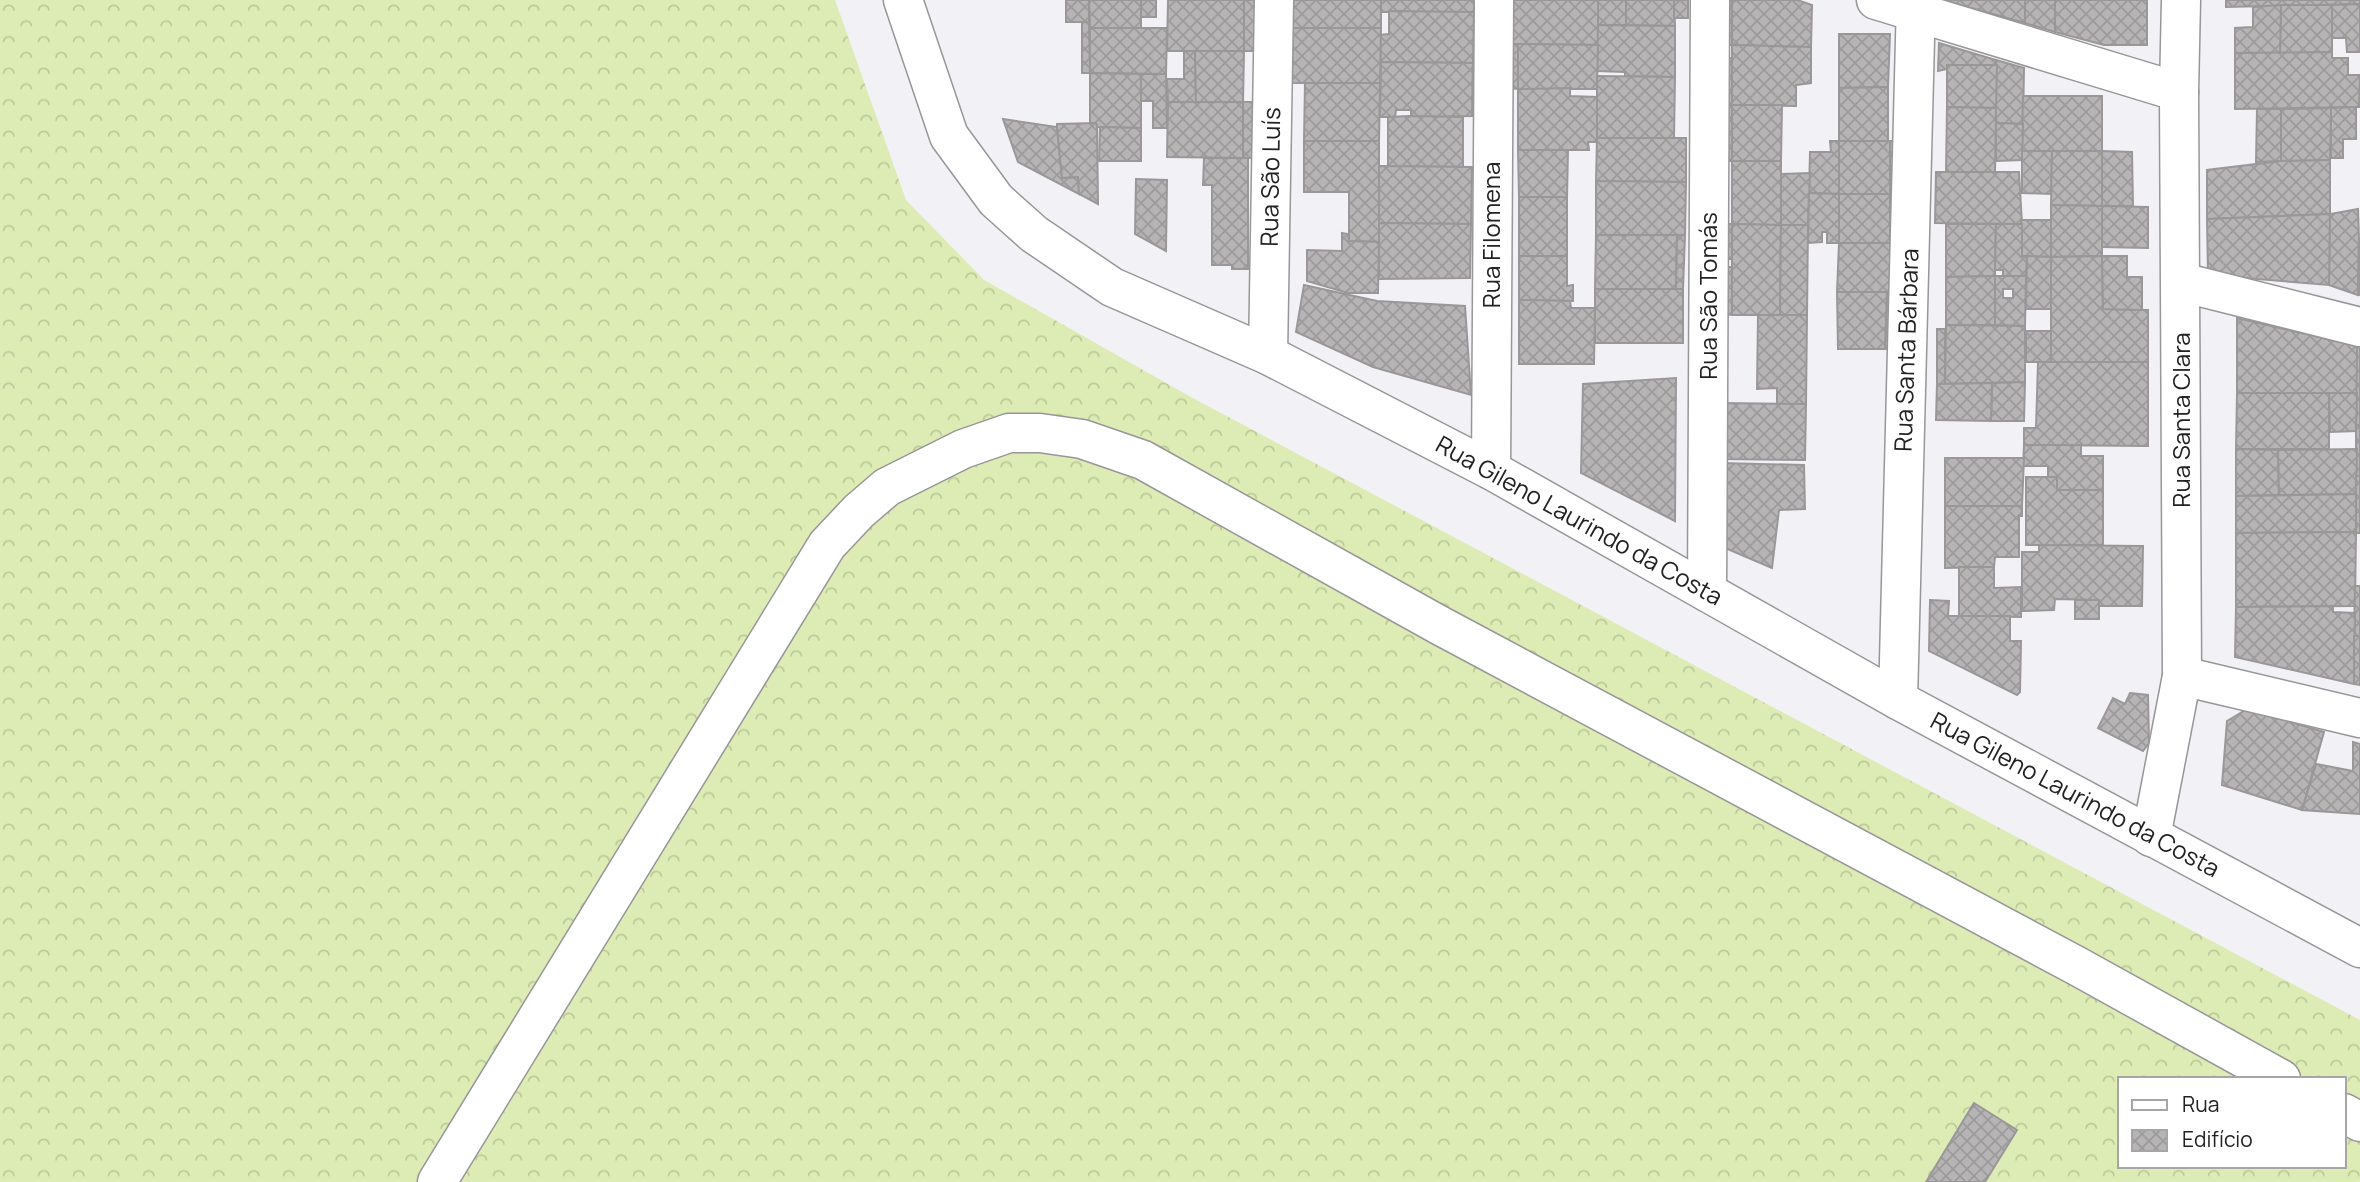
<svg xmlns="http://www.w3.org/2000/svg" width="2360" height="1182" font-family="Manrope,sans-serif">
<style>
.forest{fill:url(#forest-crowns);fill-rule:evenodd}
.building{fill:url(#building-cross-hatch);stroke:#9a9799;stroke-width:2;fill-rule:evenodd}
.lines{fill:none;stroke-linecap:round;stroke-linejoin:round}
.minor-casing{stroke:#979699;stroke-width:41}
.minor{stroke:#fff;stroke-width:38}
.labels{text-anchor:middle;stroke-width:5;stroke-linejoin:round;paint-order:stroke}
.street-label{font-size:24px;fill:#222123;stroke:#fff}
</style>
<defs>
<pattern id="forest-crowns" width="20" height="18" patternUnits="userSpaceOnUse" patternTransform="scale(1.75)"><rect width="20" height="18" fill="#dcecb4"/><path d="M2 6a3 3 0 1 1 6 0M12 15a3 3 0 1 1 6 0" fill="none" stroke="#bcca9a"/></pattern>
<pattern id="building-cross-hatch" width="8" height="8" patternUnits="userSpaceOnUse" patternTransform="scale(1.75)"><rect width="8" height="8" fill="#b7b4b6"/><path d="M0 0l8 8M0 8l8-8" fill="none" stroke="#9d9a9c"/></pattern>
</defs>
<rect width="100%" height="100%" fill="#f2f1f5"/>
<path class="forest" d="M0,0H835L906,200L984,280L1189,396L2360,1020V1182H0ZM2120,1079H2344V1166H2120Z"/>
<g class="building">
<rect x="1066" y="0" width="23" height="22"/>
<polygon points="1089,0 1141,0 1141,28 1090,28"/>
<rect x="1141" y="0" width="15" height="17"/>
<polygon points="1168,0 1244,0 1244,51 1167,51"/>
<polygon points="1244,0 1259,0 1260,51 1244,51"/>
<rect x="1290" y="0" width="91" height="28"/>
<rect x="1381" y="0" width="93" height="12"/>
<polygon points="1509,0 1598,0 1598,45 1509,44"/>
<rect x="1598" y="0" width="28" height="25"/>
<polygon points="1626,0 1674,0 1675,26 1626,25"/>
<rect x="1674" y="0" width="14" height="18"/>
<polygon points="1724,0 1732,0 1732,45 1723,45"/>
<polygon points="1732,0 1797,0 1812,5 1811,47 1732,45"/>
<polygon points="1943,0 2025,0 2025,23"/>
<polygon points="2025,0 2055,0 2055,32 2025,23"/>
<polygon points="2055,0 2147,0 2147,45 2104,45 2055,32"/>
<polygon points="2226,0 2360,0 2360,4 2226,7"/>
<polygon points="2360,4 2360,52 2347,52 2346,38 2331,38 2332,5"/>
<polygon points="2281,5 2332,5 2332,52 2280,54"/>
<polygon points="2281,5 2280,54 2235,53 2235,28 2253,27 2253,7"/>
<polygon points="1389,11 1474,12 1473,63 1381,62 1380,35 1389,34"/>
<polygon points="1082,22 1089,22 1090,73 1082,73"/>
<polygon points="1598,25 1675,26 1675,77 1625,76 1625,72 1597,71"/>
<polygon points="1090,28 1167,28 1166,74 1090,73"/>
<polygon points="1290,28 1381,28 1380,83 1292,83"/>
<polygon points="1839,34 1890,34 1888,87 1839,88"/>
<polygon points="1939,43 1996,60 1997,65 1947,65 1947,69 1938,71"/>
<polygon points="1509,44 1518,44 1518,89 1509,88"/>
<polygon points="1518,44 1598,45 1597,89 1518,89"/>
<polygon points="1732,45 1811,47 1811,83 1796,85 1796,106 1732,105"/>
<polygon points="1184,51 1195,51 1196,102 1168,102 1167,79 1184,79"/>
<polygon points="1195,51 1244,51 1243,102 1196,102"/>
<polygon points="2332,52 2332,58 2348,58 2348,75 2360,75 2359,107 2235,109 2235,53"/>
<rect x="1723" y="58" width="9" height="47"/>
<polygon points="1996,60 2024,68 2023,124 1996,123"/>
<polygon points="1381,62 1473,63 1472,116 1411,117 1411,110 1396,110 1395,117 1380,117"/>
<polygon points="1947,65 1997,65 1996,108 1947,107"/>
<polygon points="1090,73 1141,74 1141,128 1097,127 1096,123 1090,123"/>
<polygon points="1141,74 1166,74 1167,128 1153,128 1153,101 1141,101"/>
<polygon points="1597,76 1675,77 1674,138 1597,138"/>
<polygon points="1305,83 1380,83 1379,141 1304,141"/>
<polygon points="1888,87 1888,142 1839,141 1839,88"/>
<polygon points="1570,88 1570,96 1597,97 1597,142 1588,142 1589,150 1518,150 1518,89"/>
<polygon points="2023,96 2102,96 2102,151 2022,151"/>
<polygon points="1168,102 1243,102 1243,158 1167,157"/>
<rect x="1243" y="102" width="17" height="56"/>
<rect x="1723" y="105" width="9" height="56"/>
<polygon points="1732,105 1782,105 1781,161 1732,161"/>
<polygon points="1947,107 1996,108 1995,172 1946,172"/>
<polygon points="2356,107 2356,139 2343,139 2343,158 2331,158 2331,108"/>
<polygon points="2331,108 2330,160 2281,161 2281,109"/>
<polygon points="2257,109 2281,109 2281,161 2256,162"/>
<polygon points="1409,116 1463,117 1463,167 1388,166 1388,117"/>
<polygon points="1003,119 1057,127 1062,178 1078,177 1079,194 1018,162"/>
<polygon points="1096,123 1097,127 1098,204 1079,194 1078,177 1062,178 1057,127 1057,124"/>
<polygon points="1996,123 2023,124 2022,160 1996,161"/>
<polygon points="1100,127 1141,128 1141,161 1099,161"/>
<polygon points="1597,138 1686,138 1686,182 1596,181"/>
<polygon points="1304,141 1379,141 1379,242 1349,241 1349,192 1304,192"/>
<polygon points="1830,141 1839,141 1839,194 1809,193 1810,152 1831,152"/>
<rect x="1839" y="141" width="51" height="53"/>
<rect x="1890" y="141" width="12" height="53"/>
<polygon points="1518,150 1568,150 1567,197 1519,197"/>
<polygon points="2022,151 2052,151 2051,194 2022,193"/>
<polygon points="2052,151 2102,151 2102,206 2051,205"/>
<polygon points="2102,151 2132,152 2133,206 2102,206"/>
<polygon points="1204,158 1248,158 1248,269 1232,269 1232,265 1212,265 1212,185 1203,185"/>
<polygon points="2330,160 2330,214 2207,219 2207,170 2281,161"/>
<polygon points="1732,161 1781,161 1781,225 1732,224"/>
<polygon points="1379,166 1472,167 1471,224 1379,223"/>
<polygon points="1936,172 2019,172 2022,224 1935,223"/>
<polygon points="1810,173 1808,225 1781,225 1781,174"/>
<polygon points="1136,179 1167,180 1166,251 1135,234"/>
<polygon points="1596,181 1686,182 1685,235 1596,235"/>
<polygon points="1809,193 1839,194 1839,243 1827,243 1827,232 1822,232 1822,242 1808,243"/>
<rect x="1839" y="194" width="51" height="49"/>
<rect x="1519" y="197" width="48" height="59"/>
<polygon points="2051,205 2102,206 2102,256 2051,257"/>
<polygon points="2102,206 2148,207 2148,248 2102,247"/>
<polygon points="2358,209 2359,239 2358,295 2329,285 2330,214"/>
<polygon points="2330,214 2329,285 2208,275 2207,219"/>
<polygon points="2021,220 2051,220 2051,257 2022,256"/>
<polygon points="1379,223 1471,224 1470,278 1379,279"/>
<polygon points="1723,224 1732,224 1732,259 1722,259"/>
<polygon points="1732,224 1781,225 1780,315 1732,315"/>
<polygon points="1946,224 1996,224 1995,276 1946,277"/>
<polygon points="1996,224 2022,224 2022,256 2027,256 2026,276 2003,277 2003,270 1995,270"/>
<polygon points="1781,225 1808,225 1807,315 1780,315"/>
<polygon points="1342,233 1348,234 1349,241 1379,242 1378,293 1348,293 1307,281 1307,250 1342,251"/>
<polygon points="1596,235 1677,235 1676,289 1595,289"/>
<polygon points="1677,235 1685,235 1683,289 1676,289"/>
<polygon points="2359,239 2360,239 2360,295 2358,295"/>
<polygon points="1839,243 1890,243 1890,292 1837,292"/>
<polygon points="1519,256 1567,256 1567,286 1573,285 1573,301 1519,300"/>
<polygon points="2027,256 2051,257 2051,309 2026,309"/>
<polygon points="2102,256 2103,309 2148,310 2148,362 2051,362 2051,257"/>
<polygon points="2102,256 2127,256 2127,277 2142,277 2142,310 2103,309"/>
<polygon points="1722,267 1732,267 1732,315 1722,314"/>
<path d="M1995,276H2026L2025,326L1995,325ZM2003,289H2013V298H2003Z"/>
<polygon points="1995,276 1995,325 1946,325 1946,277"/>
<polygon points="1304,285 1377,301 1465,306 1471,395 1373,367 1296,332"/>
<rect x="1595" y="289" width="88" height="54"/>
<polygon points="1901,291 1900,349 1885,349 1887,292"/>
<polygon points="1837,292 1887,292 1885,349 1838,349"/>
<polygon points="1519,300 1570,301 1571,308 1595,308 1594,364 1519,364"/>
<polygon points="1758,315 1807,315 1806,404 1777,404 1777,388 1757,389"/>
<polygon points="2237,318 2357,346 2357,393 2237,393"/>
<polygon points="1946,325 2025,326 2025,382 1945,384"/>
<rect x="1937" y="329" width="8" height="55"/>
<rect x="2026" y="331" width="25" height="31"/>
<polygon points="2357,346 2360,347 2360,425 2356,425"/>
<polygon points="2038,362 2148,362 2148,446 2024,445 2024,428 2036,428"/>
<polygon points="1676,378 1675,521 1581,473 1583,384"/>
<polygon points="2025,382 2024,421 1991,421 1992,383"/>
<polygon points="1992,383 1991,421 1936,420 1937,384"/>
<polygon points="2237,393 2329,393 2329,449 2236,449"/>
<polygon points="2329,393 2357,393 2356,431 2330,432"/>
<polygon points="1721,403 1806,404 1805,460 1721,459"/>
<rect x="2356" y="425" width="4" height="51"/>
<polygon points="2024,445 2081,445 2081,456 2103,456 2103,490 2057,490 2057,477 2048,477 2048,466 2023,466"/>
<polygon points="2236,449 2278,450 2279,495 2236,496"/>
<polygon points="2357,449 2356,494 2279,495 2278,450"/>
<polygon points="1945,458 2024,458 2022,506 1945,506"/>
<polygon points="1721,463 1804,465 1805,509 1779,510 1772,568 1716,544"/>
<polygon points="2356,476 2360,476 2360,533 2355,533"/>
<polygon points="2026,477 2057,477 2057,490 2103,490 2103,545 2026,545"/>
<polygon points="2356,494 2356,532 2236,533 2236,496"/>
<polygon points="1945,506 2022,506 2022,516 2019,516 2019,557 1995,557 1994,567 1945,568"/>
<polygon points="2356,532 2355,606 2236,607 2236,533"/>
<polygon points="2039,545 2143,546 2142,606 2099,606 2099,600 2055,599 2054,610 2022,611 2022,552 2039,552"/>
<polygon points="1959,567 1994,567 1994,588 2021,587 2021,617 1959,616"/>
<polygon points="2355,586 2360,586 2360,636 2354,636"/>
<polygon points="1930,600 1949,601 1948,616 2010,616 2010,641 2021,641 2020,692 2017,695 1929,651"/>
<rect x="2075" y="600" width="24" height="19"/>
<polygon points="2333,606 2333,612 2355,613 2354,684 2235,657 2236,607"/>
<polygon points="2354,636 2360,636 2360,685 2354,684"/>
<polygon points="2130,693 2148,695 2149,743 2143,751 2098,728 2113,698 2125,704"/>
<polygon points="2247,709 2324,732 2302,810 2222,785 2227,721"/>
<polygon points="2353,742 2360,744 2360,814 2302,810 2316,764 2353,771"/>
<polygon points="1974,1103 2017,1130 1985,1182 1926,1182"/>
</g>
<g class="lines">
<defs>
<g id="minor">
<polyline points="903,0 949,136 996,200 1034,234 1112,287 1268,355 1491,470 1898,700 2360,948"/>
<polyline points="1876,0 2179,92"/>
<polyline points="2181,282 2360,327"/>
<polyline points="1268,355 1274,0"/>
<polyline points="1491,470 1494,0"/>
<polyline points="1707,592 1710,0"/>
<polyline points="2182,676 2360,718"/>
<polyline points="1898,700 1916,0"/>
<polyline points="2151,837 2182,676 2179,92 2181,0"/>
<polyline points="2344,1113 2360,1122"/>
<polyline points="437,1182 827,545 859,511 887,487 963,449 1009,433 1040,433 1082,439 1143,460 1439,625 2077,966 2281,1079"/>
</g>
</defs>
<use href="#minor" class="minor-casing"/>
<use href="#minor" class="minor"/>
</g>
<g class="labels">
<g class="street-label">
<text transform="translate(1271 177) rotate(-89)" y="8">Rua São Luís</text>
<text transform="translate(1492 235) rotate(-90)" y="8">Rua Filomena</text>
<text transform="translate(1709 296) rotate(-90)" y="8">Rua São Tomás</text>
<text transform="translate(1907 350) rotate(-88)" y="8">Rua Santa Bárbara</text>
<text transform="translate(2182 420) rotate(-90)" y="8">Rua Santa Clara</text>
<text transform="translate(1579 521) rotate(29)" y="8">Rua Gileno Laurindo da Costa</text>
<text transform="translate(2075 795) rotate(28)" y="8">Rua Gileno Laurindo da Costa</text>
</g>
</g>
<rect x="2118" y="1077" width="228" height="91" fill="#ffffff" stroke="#a7a6a7" stroke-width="2"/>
<rect x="2132" y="1100" width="35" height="10" fill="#ffffff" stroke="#a7a6a7" stroke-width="2"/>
<text x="2182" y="1112" font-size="21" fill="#222123">Rua</text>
<rect x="2132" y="1130" width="35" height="21" fill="url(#building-cross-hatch)" stroke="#a7a6a7" stroke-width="2"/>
<text x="2182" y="1147" font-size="21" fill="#222123">Edifício</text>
</svg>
